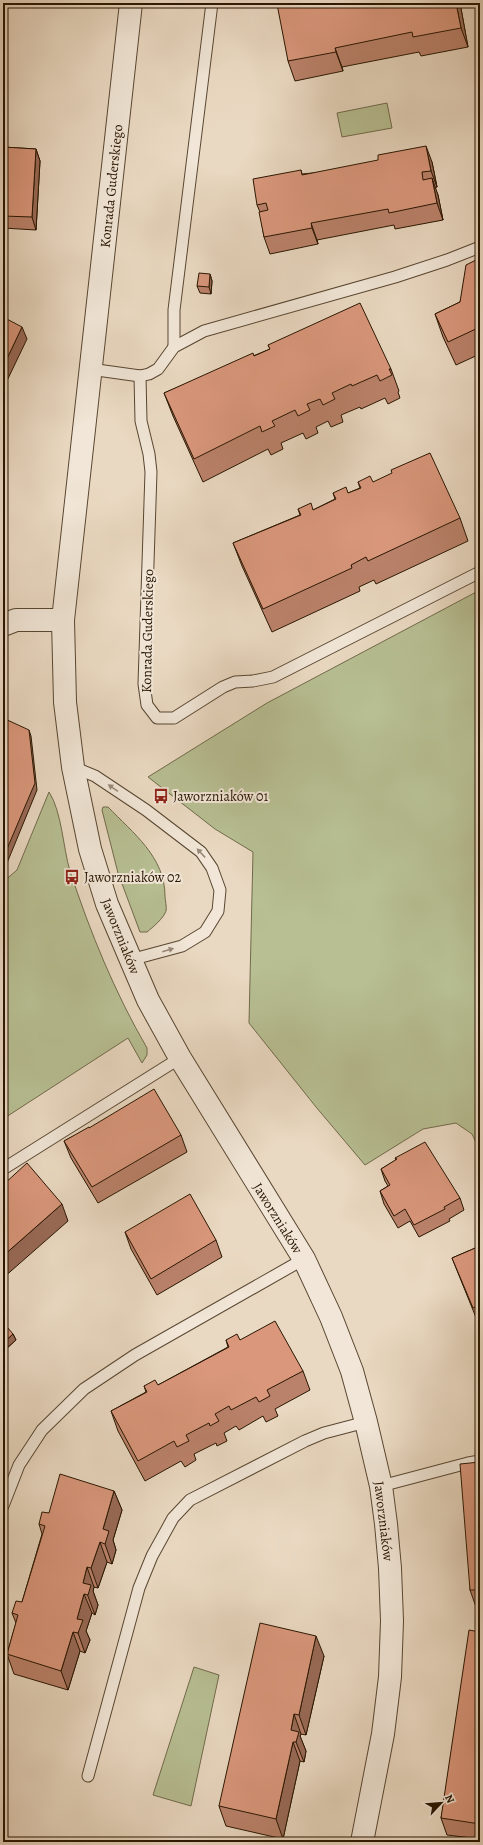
<svg xmlns="http://www.w3.org/2000/svg" width="483" height="1845" font-family="Alegreya,serif">
<style>
.green{fill:#b7bf93;stroke:#706a4a}
.lines{fill:none;stroke-linecap:round;stroke-linejoin:round}
.service-casing{stroke:#584631;stroke-width:13}
.minor-casing{stroke:#584631;stroke-width:24}
.tertiary-casing{stroke:#584631;stroke-width:24}
.service{stroke:#f1e6d7;stroke-width:11}
.minor{stroke:#f1e6d7;stroke-width:22}
.tertiary{stroke:#f1e6d7;stroke-width:22}
.wall{fill:#bb826b;stroke:#281501}
.shaded-wall{fill:#996a57;stroke:#281501}
.building{fill:#da977c;stroke:#281501}
.oneway{fill:#978877}
.labels{text-anchor:middle;stroke-width:4;stroke-linejoin:round;paint-order:stroke}
.street-label{font-size:14px;fill:#281501;stroke:#f1e6d7}
.poi-label{font-size:14px;fill:#281501;stroke:#f1e6d7;text-anchor:start}
</style>
<rect width="100%" height="100%" fill="#ead9c2"/>
<filter id="stains"><feTurbulence type="fractalNoise" baseFrequency=".005" numOctaves="4"/><feColorMatrix values="0 0 0 0 .2 0 0 0 0 .09 0 0 0 0 .02 0 0 0 .5 -.17"/></filter>
<radialGradient id="worn" r=".72"><stop offset=".6" stop-color="#630" stop-opacity="0"/><stop offset="1" stop-color="#630" stop-opacity=".3"/></radialGradient>
<g class="green">
<polygon points="387,103 392,128 342,137 337,113"/>
<polygon points="480,590 480,1151 472,1134 456,1123 423,1129 365,1165 316,1107 249,1023 253,852 215,829 148,777 267,703"/>
<path d="M49,792C62,812 63,848 70,871C90,932 115,993 147,1048V1055L142,1063L128,1038L3,1119V882L17,870Z"/>
<path d="M103,807H108C133,833 165,857 165,896C165,900 167,907 166,911C163,919 153,927 147,932H140L118,873L102,810Z"/>
<polygon points="194,1667 219,1675 191,1806 153,1795"/>
</g>
<g class="lines">
<defs>
<g id="service">
<polyline points="174,347 174,310 212,3"/>
<polyline points="90,369 140,376 149,374 158,369 174,347 204,331 395,277 447,260 480,247"/>
<polyline points="140,376 141,421 149,454 151,472 144,684 147,705 157,718 174,718 223,687 235,682 253,681 273,677 480,572"/>
<polyline points="73,767 95,776 146,810 201,852 212,868 220,890 218,911 205,932 182,946 130,960"/>
<polyline points="3,1169 180,1058"/>
<polyline points="381,1486 468,1463 480,1461"/>
<polyline points="3,1506 19,1465 42,1430 84,1389 135,1355 304,1259"/>
<polyline points="88,1776 139,1588 152,1556 173,1518 190,1500 305,1441 324,1433 366,1422"/>
</g>
<polyline id="minor" points="63,620 65,702 73,767 90,849 107,904 148,1000 180,1058 304,1259 331,1317 352,1371 366,1422 381,1486 386,1524 390,1568 392,1621 390,1677 383,1734 362,1842"/>
<polyline id="tertiary" points="3,625 16,620 63,620 131,3"/>
</defs>
<use href="#service" class="service-casing"/>
<use href="#minor" class="minor-casing"/>
<use href="#tertiary" class="tertiary-casing"/>
<use href="#service" class="service"/>
<use href="#minor" class="minor"/>
<use href="#tertiary" class="tertiary"/>
</g>
<g class="wall">
<polygon points="460,3 468,47 421,56 419,52 342,67 343,71 295,81 288,61"/>
<polygon points="3,147 36,149 40,161 36,230 3,228"/>
<polygon points="432,162 437,187 435,188 438,195 443,220 395,229 394,225 317,240 318,244 270,254 264,237 260,212 257,205 301,170 302,174"/>
<polygon points="480,258 480,354 456,365 443,337 435,314 460,302"/>
<polygon points="210,274 212,281 211,294 200,293 197,286"/>
<polygon points="268,345 391,369 399,391 398,392 400,398 388,404 385,398 361,409 360,407 341,415 343,422 331,427 328,421 316,427 318,433 306,439 303,433 281,443 283,449 271,455 268,449 203,482 173,416 164,393 270,349"/>
<polygon points="358,482 373,482 460,518 468,541 376,584 374,580 359,587 360,591 272,632 242,566 233,543 300,515 298,509 313,510 335,499 333,493 348,493 360,488"/>
<polygon points="89,1128 181,1135 187,1152 98,1203 71,1158 64,1141"/>
<polygon points="395,1158 460,1198 464,1210 449,1219 450,1221 419,1237 410,1221 398,1228 384,1204 380,1191 388,1186 385,1181 381,1169 396,1160"/>
<polygon points="125,1232 216,1240 222,1257 157,1295 131,1249"/>
<polygon points="480,1246 480,1319 477,1320 452,1258"/>
<polygon points="3,1331 13,1334 16,1340 6,1349 3,1345"/>
<polygon points="226,1340 240,1340 303,1371 310,1390 275,1409 278,1416 266,1422 263,1416 239,1430 236,1426 224,1433 227,1441 217,1446 216,1443 194,1454 196,1460 185,1467 181,1461 145,1481 118,1431 111,1411 146,1392 144,1386 158,1385 228,1347"/>
<polygon points="480,1462 480,1607 476,1607 470,1590"/>
<polygon points="114,1491 122,1510 113,1540 116,1550 112,1564 107,1562 98,1588 94,1587 93,1591 98,1605 95,1615 92,1613 86,1631 90,1640 85,1653 80,1651 68,1690 14,1674 7,1654 16,1623 12,1613 22,1602 42,1534 39,1524 49,1513"/>
<polygon points="480,1632 480,1839 447,1835 441,1818"/>
<polygon points="324,1656 306,1735 301,1734 300,1736 306,1751 304,1762 300,1761 283,1839 226,1826 219,1806"/>
</g>
<g class="shaded-wall">
<polygon points="456,3 460,3 468,47 461,28"/>
<polygon points="335,48 342,67 343,71 336,52"/>
<polygon points="426,146 432,162 437,187 431,171"/>
<polygon points="36,149 40,161 36,230 32,217"/>
<polygon points="432,178 438,195 443,220 437,203"/>
<polygon points="311,223 317,240 318,244 312,228"/>
<polygon points="210,274 212,281 211,294 209,287"/>
<polygon points="22,327 27,339 3,389 3,367"/>
<polygon points="29,730 31,736 37,790 7,863 3,866 3,857"/>
<polygon points="62,1204 68,1221 3,1278 3,1256"/>
<polygon points="13,1334 16,1340 6,1349 4,1342"/>
<polygon points="114,1491 122,1510 113,1540 116,1550 112,1564 105,1544 103,1529"/>
<polygon points="100,1542 107,1562 98,1588 91,1568"/>
<polygon points="87,1567 94,1587 93,1591 98,1605 95,1615 83,1583"/>
<polygon points="84,1594 92,1613 86,1631 90,1640 85,1653 78,1633 77,1619"/>
<polygon points="73,1632 80,1651 68,1690 61,1671"/>
<polygon points="316,1636 324,1656 306,1735 299,1715"/>
<polygon points="294,1714 301,1734 300,1736 306,1751 304,1762 296,1742 291,1730"/>
<polygon points="293,1742 300,1761 283,1839 276,1819"/>
</g>
<g class="building">
<polygon points="281,3 456,3 461,28 413,37 412,32 335,48 336,52 288,61 277,4"/>
<polygon points="426,146 431,171 422,172 423,180 432,178 437,203 389,213 388,209 311,223 312,228 264,237 259,212 268,210 266,203 257,205 253,179 301,170 302,175 378,160 378,155"/>
<polygon points="3,147 36,149 32,217 3,216"/>
<polygon points="480,258 480,327 448,342 435,314 460,302 466,265"/>
<polygon points="199,273 210,274 209,287 197,286"/>
<polygon points="360,303 391,369 389,369 392,375 380,381 377,375 352,386 351,384 332,393 335,399 323,405 320,399 307,404 310,410 298,416 295,410 272,421 275,426 262,432 260,426 194,459 164,393 253,353 254,356 270,349 268,345"/>
<polygon points="3,317 22,327 3,367"/>
<polygon points="430,453 460,518 368,561 366,557 351,565 352,568 263,609 233,543 301,515 298,509 311,503 313,510 336,499 333,493 346,487 348,493 361,488 358,482 370,476 373,482 392,473 391,470"/>
<polygon points="3,718 29,730 35,783 4,856 3,857"/>
<polygon points="154,1089 181,1135 92,1187 64,1141 89,1127 89,1128"/>
<polygon points="425,1142 460,1198 444,1207 445,1209 414,1225 405,1209 394,1216 380,1191 390,1185 381,1169 397,1159 395,1158"/>
<polygon points="27,1163 62,1204 3,1256 3,1185"/>
<polygon points="190,1194 216,1240 151,1279 125,1232"/>
<polygon points="480,1246 480,1305 473,1308 452,1258"/>
<polygon points="275,1321 303,1371 267,1390 270,1396 259,1402 256,1397 231,1410 229,1406 215,1414 219,1421 210,1426 209,1423 186,1435 189,1441 177,1447 174,1441 138,1461 111,1411 147,1392 144,1386 155,1380 158,1385 229,1347 226,1340 237,1334 240,1340"/>
<polygon points="7,1327 13,1334 4,1342 3,1341 3,1331"/>
<polygon points="480,1462 480,1590 470,1590 460,1464"/>
<polygon points="60,1474 114,1491 103,1529 109,1531 105,1544 100,1542 91,1568 87,1567 83,1583 91,1585 88,1595 84,1594 77,1619 83,1620 78,1633 73,1632 61,1671 7,1654 18,1615 12,1613 16,1601 22,1602 45,1526 39,1524 42,1512 49,1513"/>
<polygon points="260,1623 316,1636 299,1715 294,1714 291,1730 299,1732 296,1742 293,1742 276,1819 219,1806"/>
<polygon points="469,1630 480,1632 480,1824 441,1818"/>
</g>
<defs><path id="oneway-solid" d="M-6-.8H1V-3.2L6.5 0L1 3.2V.8H-6Z"/></defs>
<g class="oneway">
<use href="#oneway-solid" transform="translate(113 788) rotate(-146)"/>
<use href="#oneway-solid" transform="translate(201 853) rotate(-133)"/>
<use href="#oneway-solid" transform="translate(168 950) rotate(-16)"/>
</g>
<defs>
<symbol id="bus-bare" viewBox="-9 -9 18 18"><path d="M-5-6H5V4H4V6H2V4H-2V6H-4V4H-5ZM-3.5-4V0h7V-4ZM-3.5 1.2v1.5H-2V1.2ZM2 1.2v1.5H3.5V1.2Z" fill="#8f2418" stroke="#f1e6d7" stroke-width="2.5" paint-order="stroke"/></symbol>
</defs>
<g fill-rule="evenodd">
<use href="#bus-bare" x="150" y="785" width="22" height="22"/>
<use href="#bus-bare" x="61" y="866" width="22" height="22"/>
</g>
<g class="labels">
<g class="street-label">
<text transform="translate(111 186) rotate(-84)" y="5">Konrada Guderskiego</text>
<text transform="translate(147 631) rotate(-89)" y="5">Konrada Guderskiego</text>
<text transform="translate(121 936) rotate(68)" y="5">Jaworzniaków</text>
<text transform="translate(278 1218) rotate(58)" y="5">Jaworzniaków</text>
<text transform="translate(384 1521) rotate(83)" y="5">Jaworzniaków</text>
</g>
<g class="poi-label">
<text x="173" y="801">Jaworzniaków 01</text>
<text x="84" y="882">Jaworzniaków 02</text>
</g>
</g>
<rect width="483" height="1845" fill="none" stroke="#ead9c2" stroke-width="16"/>
<rect x="4" y="4" width="475" height="1837" fill="none" stroke="#281501" stroke-width="2"/>
<rect x="8" y="8" width="467" height="1829" fill="none" stroke="#281501"/>
<g transform="translate(441 1803) rotate(64)" stroke="#f1e6d7" stroke-width="3" paint-order="stroke">
<path d="M0-3L7 15L0 10L-7 15Z" fill="#281501"/>
<text y="-6" font-size="11" font-weight="bold" text-anchor="middle" fill="#281501">N</text>
</g>
<rect width="100%" height="100%" filter="url(#stains)"/>
<rect width="100%" height="100%" fill="url(#worn)"/>
</svg>
